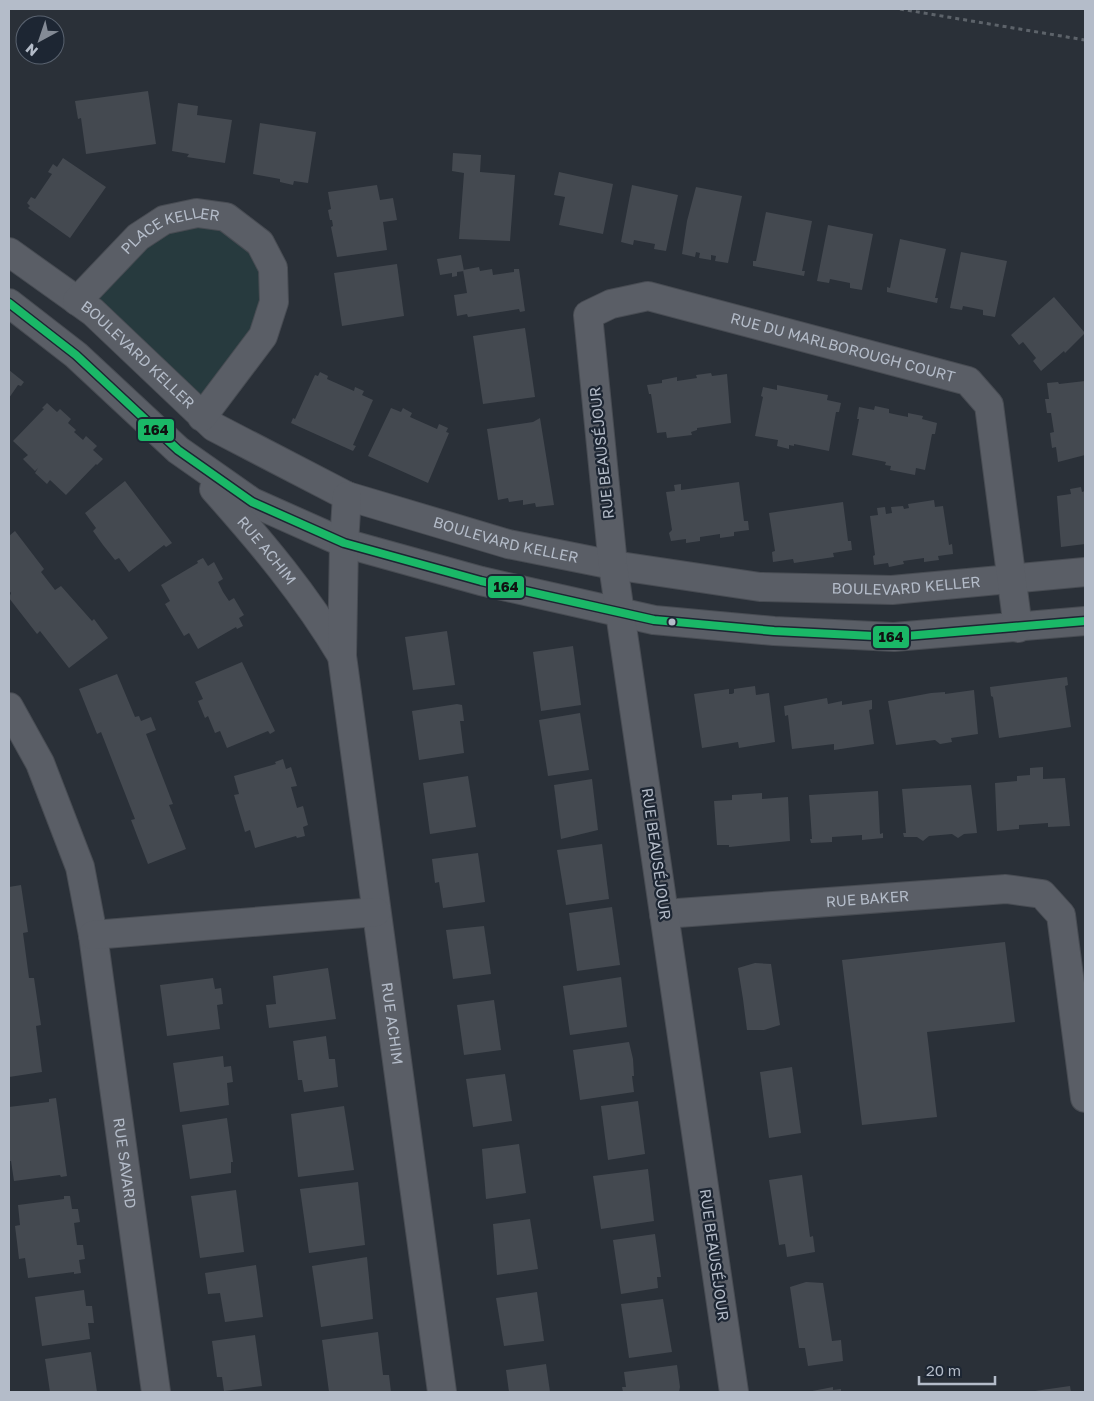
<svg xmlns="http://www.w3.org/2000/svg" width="1094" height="1401" font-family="'Golos Text',sans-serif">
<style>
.green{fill:#273a3e}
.building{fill:#444950}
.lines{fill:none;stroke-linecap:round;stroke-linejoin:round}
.minor-casing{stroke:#484c53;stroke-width:30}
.path{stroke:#5d636a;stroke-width:3;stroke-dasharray:4 4;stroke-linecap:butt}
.minor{stroke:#5a5e66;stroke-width:28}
.bus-1-casing{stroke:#1d2633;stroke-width:11}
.bus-1{stroke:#1ab867;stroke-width:8}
.bus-dot{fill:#b4bcc9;stroke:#1d2633;stroke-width:2}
.labels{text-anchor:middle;stroke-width:4.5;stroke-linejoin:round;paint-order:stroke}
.street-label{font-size:15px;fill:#b4bcc9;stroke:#1d2633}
.line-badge{stroke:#1d2633;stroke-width:2}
.pale-badge-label{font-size:14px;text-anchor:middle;font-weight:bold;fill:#111}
</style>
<rect width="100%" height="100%" fill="#2a3038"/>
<polygon class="green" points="190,224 222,229 255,255 265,302 252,337 201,402 95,302 165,229"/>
<g class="building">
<polygon points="148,91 156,144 86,154 81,118 78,119 75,101"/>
<polygon points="178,103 198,106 197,115 232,120 225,163 187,157 189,154 172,151"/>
<polygon points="260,123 316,132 308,183 294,181 293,185 280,182 280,179 253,174"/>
<polygon points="453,153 481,155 480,172 515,175 510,241 459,239 464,173 452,171"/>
<polygon points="63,158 106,187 70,238 28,208 30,206 27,203 31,197 35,199 52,174 48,172 53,164 57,167"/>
<polygon points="559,172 613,184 603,234 559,225 565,197 554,195"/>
<polygon points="377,185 380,200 393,198 397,220 383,222 387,250 337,257 331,227 333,226 332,220 330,220 328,210 331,209 328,192"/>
<polygon points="632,185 678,195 666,251 654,249 655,244 634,240 633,245 621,242"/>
<polygon points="696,187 742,196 728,263 715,261 716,256 711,255 711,260 699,258 700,253 696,252 695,257 682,254 687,221"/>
<polygon points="766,212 812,221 802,271 805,271 804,276 753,266 753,261 756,261"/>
<polygon points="828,225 873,234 862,290 850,288 850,283 830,279 829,283 817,281"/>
<polygon points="900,239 946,249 935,298 938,298 937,303 887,292 887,287 890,288"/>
<polygon points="961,252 1007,261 995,317 983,315 983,310 963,306 962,310 950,308"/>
<polygon points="461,255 464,271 457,272 457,276 452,277 452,273 440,275 437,259"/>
<polygon points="397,264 404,316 342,326 334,273"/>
<polygon points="479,267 480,271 492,269 493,275 514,272 514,269 519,269 525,311 520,312 519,309 468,317 467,314 457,316 454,295 467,293 463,270"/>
<polygon points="1054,297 1085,333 1065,353 1064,351 1041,371 1033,361 1036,358 1023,342 1019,345 1011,335"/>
<polygon points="525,328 535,397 483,404 473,336"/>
<polygon points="9,370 24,382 21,386 18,385 9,398"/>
<polygon points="320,372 328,376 327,379 354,391 355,387 364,391 362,395 373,400 353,445 356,446 353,451 291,423 293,418 295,419 315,375 318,376"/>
<polygon points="711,373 712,376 727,374 731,423 697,428 697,430 691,432 692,435 667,438 666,432 657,433 651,394 649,394 647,385 662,383 662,380 677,377 677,381 697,378 696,375"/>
<polygon points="1085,381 1085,455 1058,462 1056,447 1052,448 1050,433 1054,432 1051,413 1047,413 1045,399 1049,399 1047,383 1058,382 1059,384"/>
<polygon points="777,385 828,395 827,400 841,403 839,412 836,412 829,451 794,444 794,446 789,445 789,449 777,446 778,440 755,436 763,397 761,396 763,387 777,390"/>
<polygon points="47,403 57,412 60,409 71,419 68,423 76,430 74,432 83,440 86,436 97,446 93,450 103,459 97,465 96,464 66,495 50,480 47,484 35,473 38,468 35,471 23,459 28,455 13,441 44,409 42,408"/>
<polygon points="875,406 889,409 889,413 898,415 908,417 908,413 923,416 922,419 937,423 935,434 932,434 925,470 916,468 915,475 890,470 891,466 885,465 886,462 852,455 859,419 857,419 859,407 874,410"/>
<polygon points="391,408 401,412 403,408 412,413 410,417 437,429 439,424 448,428 446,432 449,433 428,483 368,456"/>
<polygon points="540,418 554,505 536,507 535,503 523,505 523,500 509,502 508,498 498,500 487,429 533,422"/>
<polygon points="125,481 172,543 166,547 164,545 129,572 119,558 115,560 103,545 93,531 96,528 85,513"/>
<polygon points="739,482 744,521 748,521 749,530 734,532 734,536 720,538 720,534 700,537 700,541 686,543 686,539 671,541 669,533 672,530 666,492 675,491 674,485 681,484 681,490"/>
<polygon points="1081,487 1082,492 1085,491 1085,544 1061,547 1057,496 1071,494 1070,489"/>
<polygon points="934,500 935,507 943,506 949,545 952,544 953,554 938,556 939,560 924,562 924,558 903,561 904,564 889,567 888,563 874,565 873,556 875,555 870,516 878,515 877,508 885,507 886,514 892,513 891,507 903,506 904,509 909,508 908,504"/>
<polygon points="843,502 848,541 851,541 852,550 833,553 834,557 794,563 793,559 773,562 772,552 775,551 769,513"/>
<polygon points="15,531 44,569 41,572 55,590 61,586 92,621 94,619 108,638 69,668 40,631 37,634 9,598 11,593 9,590 9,536"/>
<polygon points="203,558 208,566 214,562 223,579 218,582 223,592 229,601 234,598 244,615 239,618 243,626 237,629 236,627 198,649 189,633 184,636 165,604 170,601 161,585 198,563 197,561"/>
<polygon points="447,631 455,685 413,690 405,637"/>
<polygon points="573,646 581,705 541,711 533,652"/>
<polygon points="242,662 275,731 270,734 268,731 227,748 220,731 215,733 208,716 205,718 198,701 203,699 195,682"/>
<polygon points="117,674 135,717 139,716 141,721 151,717 156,730 146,734 173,804 169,805 186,849 148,864 131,820 135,819 101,732 97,734 79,689"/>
<polygon points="1067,677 1068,685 1065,686 1071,727 999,738 993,697 991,696 990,687"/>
<polygon points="755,686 756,695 769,693 775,742 739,748 738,742 702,748 694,694 729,689 729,694 732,694 734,693 734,689"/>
<polygon points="974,690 978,734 951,738 952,742 940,744 935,740 896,745 888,701 931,693 945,692 945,694"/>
<polygon points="827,698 828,704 842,701 842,705 872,700 872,709 869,710 874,744 834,750 834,744 792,749 788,715 785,716 784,706"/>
<polygon points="457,704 462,705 464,721 460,721 464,753 419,760 412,711"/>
<polygon points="580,713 589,770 548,776 539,720"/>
<polygon points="283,759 286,769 291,767 297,786 291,787 297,808 303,806 308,825 303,827 305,836 297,838 296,836 255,848 250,830 245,832 234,795 239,794 234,776 276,764 275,762"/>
<polygon points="1043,767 1043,779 1065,778 1070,826 1048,827 1048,823 1019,825 1019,829 997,831 995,783 1017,781 1017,776 1030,775 1030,768"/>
<polygon points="468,776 476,827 430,834 423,783"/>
<polygon points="592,779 598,830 561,839 554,785"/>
<polygon points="971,785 977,833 964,834 958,838 952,834 929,836 923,841 917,837 904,837 903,833 906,833 902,789"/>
<polygon points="878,791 880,834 883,833 883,838 862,840 862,835 832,837 832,842 811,843 810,839 812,839 809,795"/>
<polygon points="762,793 762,799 788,797 790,841 729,847 729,845 717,845 714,801 732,800 732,795"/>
<polygon points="602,844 609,899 566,905 557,850"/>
<polygon points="478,853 485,902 443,908 439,882 435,883 432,859"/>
<polygon points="21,885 28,932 23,933 29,978 34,978 41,1025 36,1026 42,1072 9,1077 9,887"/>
<polygon points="612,907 620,965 577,971 569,913"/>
<polygon points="484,926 491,974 453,979 446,930"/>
<polygon points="1005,942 1015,1022 927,1032 937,1117 862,1125 842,960"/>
<polygon points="755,963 771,964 780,1025 764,1030 747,1030 743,999 738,968"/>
<polygon points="328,968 336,1019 269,1028 266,1005 276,1004 273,976"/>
<polygon points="621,977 627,1027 570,1035 563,986"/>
<polygon points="213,978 215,989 221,988 223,1004 217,1005 220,1029 167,1036 160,985"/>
<polygon points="494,1000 501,1050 464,1055 457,1005"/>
<polygon points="326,1036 329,1059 335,1059 338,1087 304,1092 302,1080 298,1080 293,1041"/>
<polygon points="629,1042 633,1059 634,1076 632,1076 634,1092 580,1100 573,1050"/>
<polygon points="223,1056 224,1067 231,1066 233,1082 227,1083 229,1105 180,1112 173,1063"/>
<polygon points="792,1067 801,1133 769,1138 760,1072"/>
<polygon points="505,1074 512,1121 473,1127 466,1079"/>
<polygon points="56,1098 67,1176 61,1177 60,1175 14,1181 11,1161 9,1161 9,1107 49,1102 49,1099"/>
<polygon points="638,1101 645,1154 608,1160 601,1106"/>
<polygon points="344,1106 354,1170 298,1177 291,1114"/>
<polygon points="227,1118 233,1162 231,1162 231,1173 190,1179 182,1125"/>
<polygon points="519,1144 526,1193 486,1199 482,1149"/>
<polygon points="648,1169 654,1221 601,1229 593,1176"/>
<polygon points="802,1175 810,1237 813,1236 815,1252 787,1257 785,1244 779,1245 769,1180"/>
<polygon points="358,1182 365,1245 309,1253 300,1189"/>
<polygon points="236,1190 244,1252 200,1258 191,1196"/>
<polygon points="64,1196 70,1196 72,1209 78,1209 80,1222 74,1223 77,1245 83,1245 85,1259 79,1260 81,1273 74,1274 74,1272 28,1278 25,1258 19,1259 17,1242 15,1226 20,1225 18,1205 64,1199"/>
<polygon points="530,1219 538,1269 497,1275 493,1224"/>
<polygon points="655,1234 661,1277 657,1277 658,1288 621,1294 613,1240"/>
<polygon points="367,1257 373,1319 321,1327 312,1266"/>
<polygon points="256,1265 263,1317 225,1322 220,1293 208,1294 205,1273"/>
<polygon points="806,1282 823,1283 832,1341 841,1340 843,1361 808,1366 805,1348 799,1348 790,1287"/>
<polygon points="84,1290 86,1306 92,1306 94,1323 88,1323 90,1339 42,1346 35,1297"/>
<polygon points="537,1292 544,1341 504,1346 496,1298"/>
<polygon points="663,1299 672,1352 629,1358 621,1304"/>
<polygon points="378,1332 383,1375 389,1375 391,1392 329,1392 322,1340"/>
<polygon points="255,1335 262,1386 224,1391 222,1377 217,1377 212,1341"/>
<polygon points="91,1352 97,1392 50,1392 45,1359"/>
<polygon points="546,1364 550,1392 509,1392 506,1370"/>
<polygon points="677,1365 680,1387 679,1392 623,1392 622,1387 626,1387 624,1372"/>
<polygon points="1070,1386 1071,1392 1035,1392 1035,1391"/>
<polygon points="833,1387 833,1390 841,1389 841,1392 807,1392"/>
</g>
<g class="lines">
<defs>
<g id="minor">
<path id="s1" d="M9,252L93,312L214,427L347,496L508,544L613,565L760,587L892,590L1085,572"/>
<path id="s2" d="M77,301L138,237L164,220L197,213L226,217L260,243L273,268L274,302L263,336L202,417"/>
<polyline points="9,303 76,355 178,450 252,502 344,543 481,581 654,620 774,631 894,637 1085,621"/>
<path id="s3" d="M214,489C262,543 305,594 342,656"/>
<path id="s4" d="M347,496L344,543L342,656L442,1392"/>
<path id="s5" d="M9,707L40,763L80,867L93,935L156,1392"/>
<path id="s6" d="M664,914L1006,889L1042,894L1061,915L1085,1098"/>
<polyline points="93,935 376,912"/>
<path id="s7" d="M734,1392L613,565L588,315L611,304L648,296L968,381L989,405L1018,628"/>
</g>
</defs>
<use href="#minor" class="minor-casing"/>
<polyline class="path" points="900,9 1085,40"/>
<use href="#minor" class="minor"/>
<defs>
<polyline id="bus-1" points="9,303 76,355 178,450 252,502 344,543 481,581 654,620 774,631 894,637 1085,621"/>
</defs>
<use href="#bus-1" class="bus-1-casing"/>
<use href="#bus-1" class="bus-1"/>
</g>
<circle class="bus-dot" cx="672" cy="622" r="4.5"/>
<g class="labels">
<g class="street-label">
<text dy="5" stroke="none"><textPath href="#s2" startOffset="122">PLACE KELLER</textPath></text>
<text dy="5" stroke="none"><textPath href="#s7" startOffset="1352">RUE DU MARLBOROUGH COURT</textPath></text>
<text dy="5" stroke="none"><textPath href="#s1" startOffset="165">BOULEVARD KELLER</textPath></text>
<text transform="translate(602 453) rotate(-96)" y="5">RUE BEAUSÉJOUR</text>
<text dy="5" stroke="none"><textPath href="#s1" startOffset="585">BOULEVARD KELLER</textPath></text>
<text dy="5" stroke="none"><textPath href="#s3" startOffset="81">RUE ACHIM</textPath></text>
<text dy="5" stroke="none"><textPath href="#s1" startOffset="990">BOULEVARD KELLER</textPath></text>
<text transform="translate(656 854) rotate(82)" y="5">RUE BEAUSÉJOUR</text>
<text dy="5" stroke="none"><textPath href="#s6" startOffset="204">RUE BAKER</textPath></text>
<text dy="5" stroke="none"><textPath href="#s4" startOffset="531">RUE ACHIM</textPath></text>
<text dy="5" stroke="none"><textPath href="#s5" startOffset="475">RUE SAVARD</textPath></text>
<text transform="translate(714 1255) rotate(82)" y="5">RUE BEAUSÉJOUR</text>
</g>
</g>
<g class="line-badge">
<rect x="137" y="418" width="38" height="24" rx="5" fill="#1ab867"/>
<rect x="487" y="575" width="38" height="24" rx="5" fill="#1ab867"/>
<rect x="872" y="625" width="38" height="24" rx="5" fill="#1ab867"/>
</g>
<g class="pale-badge-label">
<text x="156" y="435">164</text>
<text x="506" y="592">164</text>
<text x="891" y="642">164</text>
</g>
<rect width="1094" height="1401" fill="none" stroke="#b4bcc9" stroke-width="20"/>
<g transform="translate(40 40) rotate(220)"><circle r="24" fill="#1d2633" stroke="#59626f"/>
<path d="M0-4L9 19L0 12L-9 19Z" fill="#848b96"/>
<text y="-8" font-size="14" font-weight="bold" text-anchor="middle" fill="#b4bcc9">N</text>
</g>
<path d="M919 1376v8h76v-8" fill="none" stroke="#b4bcc9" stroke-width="2.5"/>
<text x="926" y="1376" font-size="15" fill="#b4bcc9" stroke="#1d2633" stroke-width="4" paint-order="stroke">20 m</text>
</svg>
